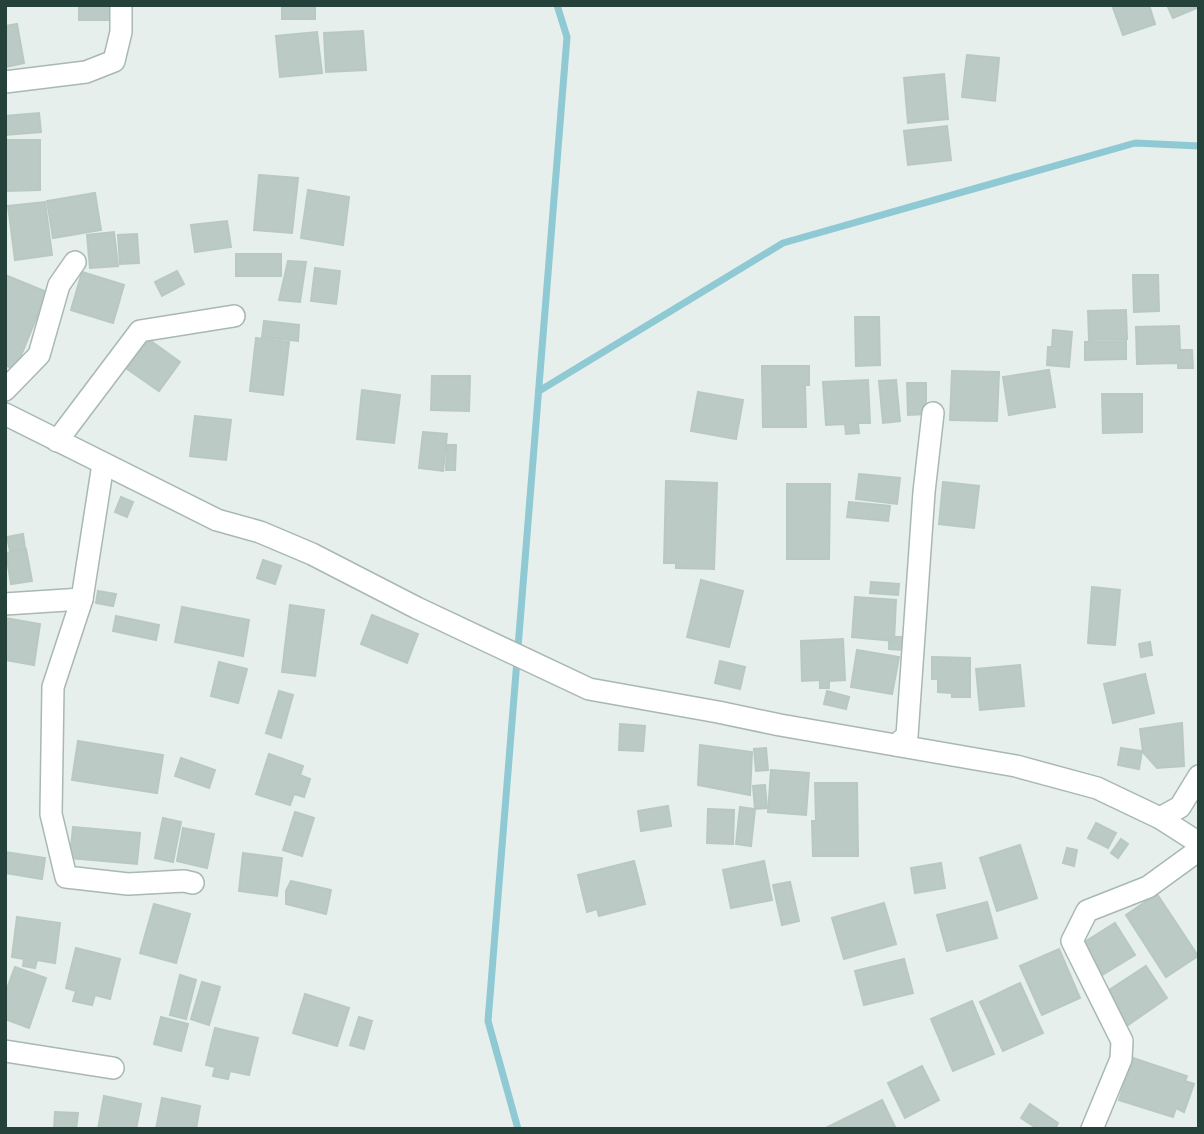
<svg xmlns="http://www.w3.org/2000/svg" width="1204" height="1134" font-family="Raleway,sans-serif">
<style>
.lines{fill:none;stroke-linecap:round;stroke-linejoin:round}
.stream{stroke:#8ec9d4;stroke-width:7}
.building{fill:#bbcac4;stroke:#b8c9c2;stroke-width:2}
.street-casing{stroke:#a8b8b2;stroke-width:24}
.street{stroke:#fff;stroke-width:21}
</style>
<rect width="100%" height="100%" fill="#e6efeb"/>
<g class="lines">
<g class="stream">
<polyline points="539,391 783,243 1135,143 1199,146"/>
<polyline points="518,1129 488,1021 567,37 557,5"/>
</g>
</g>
<g class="building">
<rect x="79" y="5" width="33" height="15"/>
<rect x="282" y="5" width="33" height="14"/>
<polygon points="1112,5 1149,5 1155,24 1123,35"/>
<polygon points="1167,5 1199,5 1199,7 1173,18"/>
<polygon points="17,24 24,63 6,67 5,26"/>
<polygon points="363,31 366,70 326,72 324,33"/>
<polygon points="317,32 322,73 280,77 276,36"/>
<polygon points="967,55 999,58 995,101 962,97"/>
<polygon points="944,74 948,119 908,123 904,78"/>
<polygon points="39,113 41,132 5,135 5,116"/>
<polygon points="947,126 951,160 908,165 904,131"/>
<polygon points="5,140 40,140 40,190 5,191"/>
<polygon points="259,175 298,178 292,233 254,230"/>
<polygon points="308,190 349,197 343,245 301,238"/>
<polygon points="95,193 101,230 53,238 47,201"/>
<polygon points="45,202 52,255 15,260 8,206"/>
<polygon points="227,221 231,247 195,252 191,225"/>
<polygon points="114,232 118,266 90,268 87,235"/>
<polygon points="137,234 139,263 120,264 118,235"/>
<rect x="236" y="254" width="45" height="22"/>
<polygon points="288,261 306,262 300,302 279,300"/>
<polygon points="315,268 340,271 336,304 311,301"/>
<polygon points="177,271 184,284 162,296 155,282"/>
<polygon points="82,272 124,285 113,323 71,310"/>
<polygon points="5,275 47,292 15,370 5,365"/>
<polygon points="1133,275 1158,275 1159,311 1134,312"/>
<polygon points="1126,310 1127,339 1089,340 1088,311"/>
<polygon points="855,317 879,317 880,365 856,366"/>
<polygon points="264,321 299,325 298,341 262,337"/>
<polygon points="1179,326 1180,350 1192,350 1193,368 1178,368 1178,363 1137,364 1136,327"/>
<polygon points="1053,330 1072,332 1069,367 1047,365 1048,347 1052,347"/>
<polygon points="144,336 180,362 159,391 123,366"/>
<polygon points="256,338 289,342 283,395 250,391"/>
<polygon points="1126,341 1126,359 1085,360 1085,342"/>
<polygon points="762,366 809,366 809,385 805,385 806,427 763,427"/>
<polygon points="1049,370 1055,407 1009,415 1003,377"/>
<polygon points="952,371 999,372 997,421 950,420"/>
<polygon points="432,376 470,376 469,411 431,410"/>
<polygon points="868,380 870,423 858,423 859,433 846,434 845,424 826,425 823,382"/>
<polygon points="896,380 900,421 883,423 879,381"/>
<polygon points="907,383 926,383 926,414 908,415"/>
<polygon points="362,390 400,395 394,443 357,439"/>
<polygon points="698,392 743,400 736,439 691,431"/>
<polygon points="1102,394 1142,394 1142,432 1103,433"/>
<polygon points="195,416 231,420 226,460 190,456"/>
<polygon points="423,432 447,434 443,471 419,468"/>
<polygon points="447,445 456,445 455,470 446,470"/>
<polygon points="859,474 900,478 897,504 856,499"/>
<polygon points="666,481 717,483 714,569 676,568 676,563 664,563"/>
<polygon points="943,482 979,486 974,528 939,524"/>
<polygon points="787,484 830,484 829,559 787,559"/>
<polygon points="121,497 133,502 127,517 115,512"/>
<polygon points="849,502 890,506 888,521 847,517"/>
<polygon points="23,534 25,548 10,551 7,537"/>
<polygon points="26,549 32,581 11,584 6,553"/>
<polygon points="263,560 281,566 275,584 257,578"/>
<polygon points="701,580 743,591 729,647 687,637"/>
<polygon points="871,582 899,584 898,595 870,593"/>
<polygon points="1092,587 1120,590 1115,645 1088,643"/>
<polygon points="98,591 116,594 113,606 96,603"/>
<polygon points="855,597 896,600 894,641 852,637"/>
<polygon points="290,605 324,610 315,676 282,672"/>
<polygon points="182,607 249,620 243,656 175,642"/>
<polygon points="372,615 418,634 407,663 361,644"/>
<polygon points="116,616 159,625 156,640 113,631"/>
<polygon points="5,618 40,624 34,665 5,660"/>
<polygon points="895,637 905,637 904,650 889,649 889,642 894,642"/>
<polygon points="843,639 845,680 829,681 829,688 820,688 820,680 802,681 801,641"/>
<polygon points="1150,642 1152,655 1141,657 1139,644"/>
<polygon points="857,650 899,657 892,694 851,687"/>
<polygon points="932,657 970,658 970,697 952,697 952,693 938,692 938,679 932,679"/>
<polygon points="720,661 745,667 740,689 715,683"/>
<polygon points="219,662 247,669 238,703 211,696"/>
<polygon points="1020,665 1024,706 980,710 976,669"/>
<polygon points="1145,674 1154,713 1113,723 1104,684"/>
<polygon points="279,691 293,695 281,738 266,733"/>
<polygon points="827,691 849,697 846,709 824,704"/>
<polygon points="1182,723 1184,766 1157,768 1143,752 1140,729"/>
<polygon points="620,724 645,726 643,751 619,750"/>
<polygon points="78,741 163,755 157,793 72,780"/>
<polygon points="700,745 752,752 750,795 698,785"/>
<polygon points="766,748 768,770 756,771 754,749"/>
<polygon points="1121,748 1142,751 1139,769 1118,765"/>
<polygon points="269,754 303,766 300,775 310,779 304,797 294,794 290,805 256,794"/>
<polygon points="181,758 215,770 209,788 175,776"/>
<polygon points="771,770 809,773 806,815 768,812"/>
<polygon points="815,783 857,783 858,856 813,856 812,821 816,821"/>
<polygon points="765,785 767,808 755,809 753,786"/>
<polygon points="668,806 671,826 641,831 638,811"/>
<polygon points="740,807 755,809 751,846 736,844"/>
<polygon points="708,809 734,810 733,844 707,843"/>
<polygon points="295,812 314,818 302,856 283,850"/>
<polygon points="163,818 181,822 173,862 155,858"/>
<polygon points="1096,823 1116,833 1108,848 1088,838"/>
<polygon points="73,827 140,833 137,864 70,858"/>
<polygon points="183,828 214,834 207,868 177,861"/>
<polygon points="1121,839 1128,844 1118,858 1111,853"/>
<polygon points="1020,845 1037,898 997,911 980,858"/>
<polygon points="1067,848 1077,850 1074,866 1063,863"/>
<polygon points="5,852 45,858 42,879 5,873"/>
<polygon points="243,853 282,858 277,896 239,891"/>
<polygon points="634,861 645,904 599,916 597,909 587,912 578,875"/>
<polygon points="764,861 772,900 731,908 723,870"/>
<polygon points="941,863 945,888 915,893 911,868"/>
<polygon points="291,881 331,890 326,914 286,904 286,891"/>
<polygon points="790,882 799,921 782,925 773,885"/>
<polygon points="1157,894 1198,956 1166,977 1126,915"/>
<polygon points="987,902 997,938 947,951 937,915"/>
<polygon points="884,903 896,944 844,959 832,918"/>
<polygon points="154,904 190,914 176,963 140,953"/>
<polygon points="17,917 60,923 55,963 37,960 35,968 23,966 24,959 12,957"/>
<polygon points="1115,923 1135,955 1102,975 1083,943"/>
<polygon points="76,948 120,959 110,999 95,995 92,1005 73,1001 76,991 66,988"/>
<polygon points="1059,949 1080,998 1042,1015 1020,966"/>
<polygon points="904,959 913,993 864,1005 855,971"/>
<polygon points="1146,966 1167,998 1128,1025 1106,992"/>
<polygon points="15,967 46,978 29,1028 5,1019 5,994"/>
<polygon points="180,975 196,980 186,1019 170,1015"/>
<polygon points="202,982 220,987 209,1025 191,1019"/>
<polygon points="1020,983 1043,1033 1003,1051 980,1002"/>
<polygon points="305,994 349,1008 337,1046 293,1033"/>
<polygon points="972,1001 994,1054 953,1071 931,1019"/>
<polygon points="161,1017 188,1024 181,1051 154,1044"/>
<polygon points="359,1017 372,1021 364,1049 350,1045"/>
<polygon points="215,1028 258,1038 249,1075 230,1071 228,1079 213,1076 215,1067 206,1065"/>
<polygon points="1133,1058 1187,1076 1185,1081 1194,1084 1184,1112 1176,1108 1173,1117 1119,1100"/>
<polygon points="922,1066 939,1100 905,1118 888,1083"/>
<polygon points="104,1096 141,1104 136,1129 98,1129"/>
<polygon points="162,1098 200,1106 196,1129 156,1129"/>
<polygon points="882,1100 896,1129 824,1129"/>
<polygon points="1030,1104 1058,1123 1055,1129 1038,1129 1021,1118"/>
<polygon points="55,1112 78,1113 76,1129 54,1129"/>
</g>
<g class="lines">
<defs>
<g id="street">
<polyline points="5,82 86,72 114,61 121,32 121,5"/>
<polyline points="5,390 39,355 59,285 75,262"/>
<polyline points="5,414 217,520 260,532 312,554 417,608 589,689 718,712 780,725 1016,766 1097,788 1160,818 1199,843"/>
<polyline points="57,441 140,331 234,316"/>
<polyline points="103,464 82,599 53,687 51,814 66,877 128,884 184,881 193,883"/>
<polyline points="5,604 82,599"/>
<polyline points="896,745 907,736 924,492 933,413"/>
<polyline points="1160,818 1180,807 1199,776"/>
<polyline points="5,1051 113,1068"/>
<polyline points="1092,1129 1121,1059 1122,1041 1072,941 1087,911 1148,887 1199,850"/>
</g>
</defs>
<use href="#street" class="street-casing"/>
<use href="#street" class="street"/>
</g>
<rect width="1204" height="1134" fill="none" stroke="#24423a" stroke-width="14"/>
</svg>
